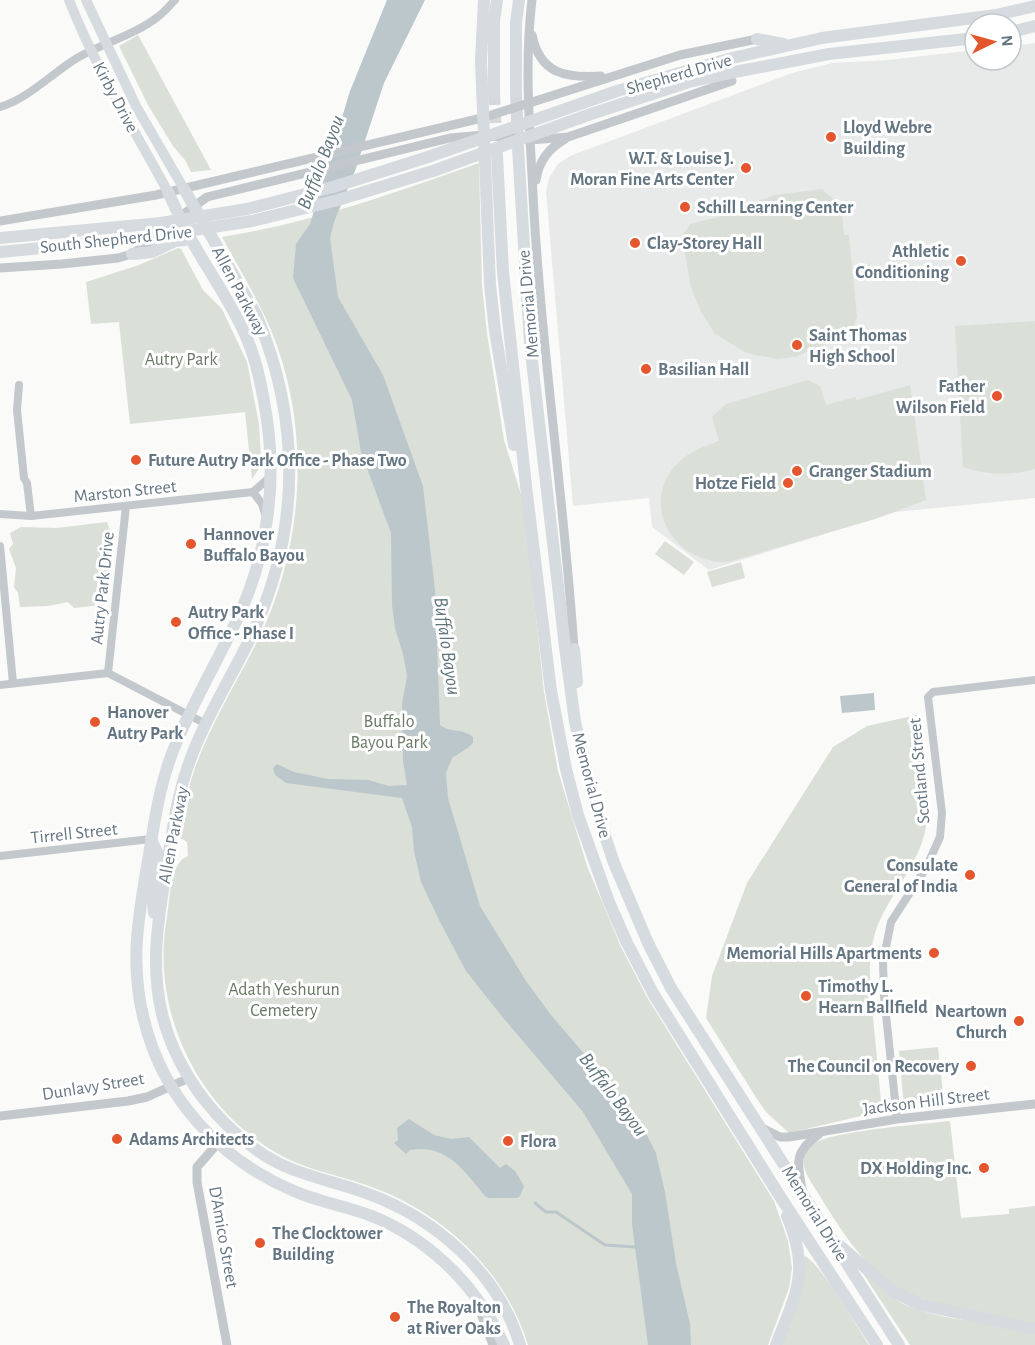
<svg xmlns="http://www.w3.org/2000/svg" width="1035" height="1345" font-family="'Alegreya Sans',sans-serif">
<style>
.built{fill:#e8e9e9}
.green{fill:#dadfd7}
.water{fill:#bbc7cb}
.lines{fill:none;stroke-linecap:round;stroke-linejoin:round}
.stream{stroke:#bbc7cb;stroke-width:3}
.primary-tunnel{stroke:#d5d9db;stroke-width:12;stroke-dasharray:12 6;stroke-linecap:butt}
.minor{stroke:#c3c8cc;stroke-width:8}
.tertiary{stroke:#c3c8cc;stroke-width:9}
.secondary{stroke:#d6dbdf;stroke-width:10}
.primary{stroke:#d6dbdf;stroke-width:12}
.poi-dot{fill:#e4572e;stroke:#fff;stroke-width:2}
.labels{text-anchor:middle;stroke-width:6;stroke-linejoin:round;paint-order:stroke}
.street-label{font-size:18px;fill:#657683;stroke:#fff}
.poi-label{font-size:18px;font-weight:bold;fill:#657683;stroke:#fff;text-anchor:start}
.park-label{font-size:18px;fill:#687a64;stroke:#fff}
.water-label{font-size:20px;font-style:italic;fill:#60757c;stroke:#fff}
</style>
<rect width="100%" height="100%" fill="#fafaf8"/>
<polygon class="built" points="1035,43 1035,498 896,512 709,570 652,527 649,498 573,506 546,191 549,178 558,164 570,156 792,73 832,63 888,60 975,50 975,60 1011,60 1011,46"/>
<g class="green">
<polygon points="138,35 211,170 191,172 185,160 173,146 148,105 119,46"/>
<path d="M479,163L482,285L487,333L504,440L524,504L544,692L558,771L587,866L621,947L648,999L774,1201L788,1241L792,1268L789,1288L768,1345H528C505,1269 440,1210 366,1185C338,1175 307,1170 280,1155C197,1109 150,1010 167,917C170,899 170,862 188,856L187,842L179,837C183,815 187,792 194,771C210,724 238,680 260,636C305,542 311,426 271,330C257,298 239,268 222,237C310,223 395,193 479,163Z"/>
<polygon points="822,189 841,206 844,235 849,235 857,317 853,327 825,344 795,357 777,359 747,353 715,334 701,312 691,287 682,237 690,224 719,217 722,214 775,195"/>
<polygon points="178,248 181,249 203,290 222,309 247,362 259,424 261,458 260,467 252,479 245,412 130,424 119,322 91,324 86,282 139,265"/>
<path d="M1035,321V469C1010,476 987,475 963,467L955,326Z"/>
<path d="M808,380L820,386L826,405L855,397L857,400L910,385L926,500L875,519L728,562C677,565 639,508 675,466C687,452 703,447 719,441L712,417L726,404Z"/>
<polygon points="107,522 114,540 108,547 111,562 104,583 105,596 102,605 74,608 68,602 48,606 20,607 18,593 14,587 16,568 9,549 13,544 10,533 21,527 56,528"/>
<polygon points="665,541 694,562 684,575 655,554"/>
<polygon points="741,562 745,578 712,587 707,572"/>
<path d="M917,715L927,815C926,858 892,889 877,927C865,960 871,995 874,1028C877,1056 879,1083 882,1111L789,1133L766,1112L757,1099L706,1018L712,976L747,883L833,747L867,726Z"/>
<polygon points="938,1047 944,1103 904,1107 899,1051"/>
<path d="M950,1121L961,1218L1009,1214V1209L1035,1206V1324C996,1317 957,1313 920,1298C913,1296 905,1294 899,1290C863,1266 840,1229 818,1193C809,1178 794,1161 812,1145C827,1131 926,1124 950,1121Z"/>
<path d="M805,1256C821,1264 857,1327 869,1345H781Z"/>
<path d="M860,1269C874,1282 890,1299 908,1306C948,1323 995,1320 1035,1335V1345H910Z"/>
</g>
<g class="water">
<path d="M387,0H425L384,83L355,171L334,222L330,238L338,297L383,375L423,486L435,590L440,725C450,733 463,728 473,737V743L469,747L452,758L446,773L448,798L480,906L526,981L551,1015L636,1114L656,1153L665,1192L676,1263L690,1324L691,1345H648L632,1224V1194L583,1112L500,1014L466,971L440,922L421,882L414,851L412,827L402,798L286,783L275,775L273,768L277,764L294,772L328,779L368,780L389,786L407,785L403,761L402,704L407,676L403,654L395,628L392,605L391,533L361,452L352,400L293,278L296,244L310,224L350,91Z"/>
<polygon points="874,693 875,710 842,713 840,696"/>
<path d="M409,1119L434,1135L451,1139L469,1137L500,1168L506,1164L515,1171L524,1186L520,1196L517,1198H489L486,1197C465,1172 447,1143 410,1150L406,1154L394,1143L398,1140L397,1128Z"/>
</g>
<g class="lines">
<polyline class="stream" points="535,1203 546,1212 556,1212 605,1245 636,1247"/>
<g class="primary-tunnel">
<polyline points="516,92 518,148"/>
<polyline points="494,93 497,155"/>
</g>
<g class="minor">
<path d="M0,107C29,98 51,74 77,58C103,43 135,35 159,16C165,11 170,5 175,0"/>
<polyline points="19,385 17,410 24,478 27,483 31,516"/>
<polyline points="253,492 262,504 265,514"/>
<polyline points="253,492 270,477"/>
<polyline points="0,514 31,516 253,492"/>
<polyline points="0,546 13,683"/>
<polyline points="108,673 126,506"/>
<polyline points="0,685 108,673 206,724"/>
<polyline points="0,856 151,839"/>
<polyline points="897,1119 884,996 883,962 891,922 926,868 940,837 942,813 928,697 933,692 1035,680"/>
</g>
<g class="tertiary">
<path d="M532,0C524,65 530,131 533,195C541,347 564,497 574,649"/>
<path d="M532,35C540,75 567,78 601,76"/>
<path d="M536,180C539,161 548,149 565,139"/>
<polyline points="177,219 207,197 450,138 483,135 530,140 568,137 732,81"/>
<polyline points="0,221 156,195 482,118 680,55 757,39"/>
<polyline points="0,268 62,264 118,258 132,254 158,236"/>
<polyline points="0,1116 128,1101 147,1097 189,1078"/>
<polyline points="760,1127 780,1137 789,1137 897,1119 1035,1104"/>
<polyline points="218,1143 197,1167 197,1182 227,1345"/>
<path d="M802,1189C797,1162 794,1152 819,1134"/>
<polyline points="480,1311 493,1345"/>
</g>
<g class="secondary">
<path d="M69,0C95,67 134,129 168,192"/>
<polyline points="86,0 136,106 184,189"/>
</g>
<g class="primary">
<polyline points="484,0 481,61 490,285 495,331 514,445"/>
<polyline points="1011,32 1035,26"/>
<polyline points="757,39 783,44"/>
<polyline points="516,92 516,23 519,0"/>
<polyline points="494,93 494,21 497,0"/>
<polyline points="518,148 530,344 565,647 575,722 596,809 614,863 648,943 671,988 899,1345"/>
<polyline points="497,155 503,272 526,486 551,691 566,769 578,815 609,902 627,943 654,995 781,1198 877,1345"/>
<path d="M184,189L256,314C300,418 301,525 255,628C233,676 203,720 187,769C175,804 171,842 165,878C157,925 151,968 162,1014C177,1075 222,1133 278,1163C306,1177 337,1182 366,1193C435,1218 498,1272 520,1345"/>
<path d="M168,192C177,211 185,230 196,248C213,278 234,307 247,339C258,364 263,393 267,420C276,481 268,546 244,604C224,650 197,694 177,741C161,777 155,817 149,855C139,913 129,962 144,1020C163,1098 220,1160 294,1191C321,1203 352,1207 379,1219C435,1244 479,1290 504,1345"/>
<polyline points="0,238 161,223 247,209 333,187 428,157 617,91 732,58 822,38 996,15 1035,6"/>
<polyline points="0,252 136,239 252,221 338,200 433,171 591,114 689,82 735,72 829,54 975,38"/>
<polyline points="132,254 152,252 175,241 185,240"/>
<polyline points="574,649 577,682"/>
<polyline points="151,840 158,854 152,890 154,913"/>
<polyline points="840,1246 894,1292 921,1305 1035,1329"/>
<path d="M776,1345C787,1316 804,1285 798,1253C796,1240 792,1228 787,1216"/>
</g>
</g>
<g class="poi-dot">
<circle cx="831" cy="137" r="6"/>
<circle cx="746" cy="168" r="6"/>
<circle cx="685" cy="207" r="6"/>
<circle cx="635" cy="243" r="6"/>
<circle cx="961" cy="261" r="6"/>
<circle cx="797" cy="345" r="6"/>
<circle cx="646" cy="369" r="6"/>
<circle cx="997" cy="396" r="6"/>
<circle cx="136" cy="460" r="6"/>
<circle cx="797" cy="471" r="6"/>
<circle cx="788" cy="483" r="6"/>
<circle cx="191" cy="544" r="6"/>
<circle cx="176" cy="622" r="6"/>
<circle cx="95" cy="722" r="6"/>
<circle cx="970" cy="875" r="6"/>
<circle cx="934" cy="953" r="6"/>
<circle cx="806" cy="996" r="6"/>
<circle cx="1019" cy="1021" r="6"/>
<circle cx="971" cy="1066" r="6"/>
<circle cx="117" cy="1139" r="6"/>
<circle cx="508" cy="1141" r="6"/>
<circle cx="984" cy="1168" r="6"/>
<circle cx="260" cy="1243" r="6"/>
<circle cx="395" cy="1317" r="6"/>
</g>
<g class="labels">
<g class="street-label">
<text transform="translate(679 74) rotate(-16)" y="6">Shepherd Drive</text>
<text transform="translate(116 97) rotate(62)" y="6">Kirby Drive</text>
<text transform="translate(116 239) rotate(-6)" y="6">South Shepherd Drive</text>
<text transform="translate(240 291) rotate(62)" y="6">Allen Parkway</text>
<text transform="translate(528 304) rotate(-95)" y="6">Memorial Drive</text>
<text transform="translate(125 491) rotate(-6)" y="6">Marston Street</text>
<text transform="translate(102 588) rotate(-84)" y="6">Autry Park Drive</text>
<text transform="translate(919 771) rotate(-95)" y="6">Scotland Street</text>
<text transform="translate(592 785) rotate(75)" y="6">Memorial Drive</text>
<text transform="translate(74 833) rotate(-6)" y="6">Tirrell Street</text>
<text transform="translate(173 835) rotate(-79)" y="6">Allen Parkway</text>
<text transform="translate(93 1086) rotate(-9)" y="6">Dunlavy Street</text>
<text transform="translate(926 1101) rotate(-7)" y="6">Jackson Hill Street</text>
<text transform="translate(815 1213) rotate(58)" y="6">Memorial Drive</text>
<text transform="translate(224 1237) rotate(80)" y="6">D'Amico Street</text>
</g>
<g class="poi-label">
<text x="843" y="133">Lloyd Webre<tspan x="843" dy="21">Building</tspan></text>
<text x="734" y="164" text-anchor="end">W.T. &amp; Louise J.<tspan x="734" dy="21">Moran Fine Arts Center</tspan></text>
<text x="697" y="213">Schill Learning Center</text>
<text x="647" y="249">Clay-Storey Hall</text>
<text x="949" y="257" text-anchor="end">Athletic<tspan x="949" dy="21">Conditioning</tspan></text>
<text x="809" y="341">Saint Thomas<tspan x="809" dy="21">High School</tspan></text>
<text x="658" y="375">Basilian Hall</text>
<text x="985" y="392" text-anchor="end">Father<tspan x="985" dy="21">Wilson Field</tspan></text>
<text x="148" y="466">Future Autry Park Office - Phase Two</text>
<text x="809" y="477">Granger Stadium</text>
<text x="776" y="489" text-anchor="end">Hotze Field</text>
<text x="203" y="540">Hannover<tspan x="203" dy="21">Buffalo Bayou</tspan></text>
<text x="188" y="618">Autry Park<tspan x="188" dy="21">Office - Phase I</tspan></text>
<text x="107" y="718">Hanover<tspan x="107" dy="21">Autry Park</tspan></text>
<text x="958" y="871" text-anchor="end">Consulate<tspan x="958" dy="21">General of India</tspan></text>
<text x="922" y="959" text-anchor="end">Memorial Hills Apartments</text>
<text x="818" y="992">Timothy L.<tspan x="818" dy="21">Hearn Ballfield</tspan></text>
<text x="1007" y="1017" text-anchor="end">Neartown<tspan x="1007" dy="21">Church</tspan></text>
<text x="959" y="1072" text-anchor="end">The Council on Recovery</text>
<text x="129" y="1145">Adams Architects</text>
<text x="520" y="1147">Flora</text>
<text x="972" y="1174" text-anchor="end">DX Holding Inc.</text>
<text x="272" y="1239">The Clocktower<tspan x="272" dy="21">Building</tspan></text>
<text x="407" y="1313">The Royalton<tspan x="407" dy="21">at River Oaks</tspan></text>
</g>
<g class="park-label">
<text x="181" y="365">Autry Park</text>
<text x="389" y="727">Buffalo<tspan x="389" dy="21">Bayou Park</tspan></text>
<text x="284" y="995">Adath Yeshurun<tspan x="284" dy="21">Cemetery</tspan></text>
</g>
<g class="water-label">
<text transform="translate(320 162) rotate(-69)" y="7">Buffalo Bayou</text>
<text transform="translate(448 646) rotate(82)" y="7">Buffalo Bayou</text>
<text transform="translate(614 1094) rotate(53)" y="7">Buffalo Bayou</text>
</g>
</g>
<g transform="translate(993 42) rotate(85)"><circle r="28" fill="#ffffff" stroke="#c1c8cd" stroke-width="1.5"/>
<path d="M0-4.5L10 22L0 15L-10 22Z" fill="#e4572e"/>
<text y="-9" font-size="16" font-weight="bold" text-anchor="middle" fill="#657683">N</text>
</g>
</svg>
